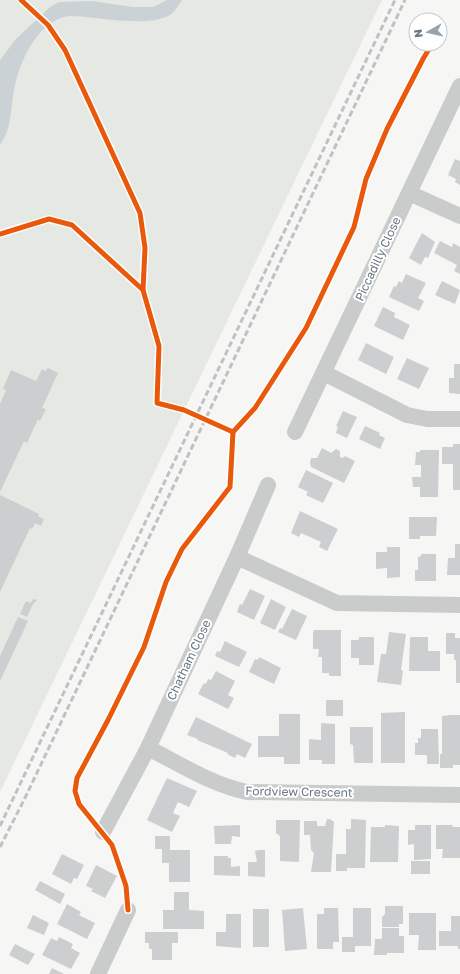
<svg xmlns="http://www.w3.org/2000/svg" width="460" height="974" font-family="'Golos Text',sans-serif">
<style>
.green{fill:#e6e8e3}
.water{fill:#cbd2d6}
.building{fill:#cdcecf}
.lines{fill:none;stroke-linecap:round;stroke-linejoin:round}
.street{stroke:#cacccc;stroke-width:16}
.rail{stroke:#c0c1c2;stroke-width:3;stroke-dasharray:6 3;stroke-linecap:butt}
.cycleway-casing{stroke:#fff;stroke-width:8}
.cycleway{stroke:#e8590c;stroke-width:5}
.labels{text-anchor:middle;stroke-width:4;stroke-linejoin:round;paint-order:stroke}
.street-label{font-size:12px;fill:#677783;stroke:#fff}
</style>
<rect width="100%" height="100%" fill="#f6f6f5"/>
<polygon class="green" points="0,0 382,0 0,792"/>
<path class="water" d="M167,0H182C178,6 175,12 168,16C142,28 97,16 69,16C39,20 21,58 15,85C10,106 13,127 0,145V60L16,39L50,7L59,2L92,1L133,7H153Z"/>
<g class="building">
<polygon points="455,159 460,161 460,185 455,182 456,179 448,175"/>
<polygon points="422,233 435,242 428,258 425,257 421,265 409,258"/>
<polygon points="440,241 452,247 453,243 460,247 460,274 454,271 457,265 434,253"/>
<polygon points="406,274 426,283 418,298 424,301 419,311 389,297 394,286 396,287 399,281 402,283"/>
<polygon points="442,281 460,290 455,304 435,295"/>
<polygon points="383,307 395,313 394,317 410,325 403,340 374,326"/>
<polygon points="366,343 394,357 386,374 358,360"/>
<polygon points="407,358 429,368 419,389 397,379"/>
<polygon points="454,364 460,364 460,394 449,393 449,378 454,378"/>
<polygon points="48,368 58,373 42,408 46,409 40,421 38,419 27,443 24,441 0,492 0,404 6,390 3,389 11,370 36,381 42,369 45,371"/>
<polygon points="343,411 357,417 347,438 336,433 338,427 336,426"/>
<polygon points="365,426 380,433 379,435 385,438 380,449 359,439"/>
<polygon points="453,444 460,444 460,490 453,490 453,464 442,464 442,447 453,447"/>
<polygon points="322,448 331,453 336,449 340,451 340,457 343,458 345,456 355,461 344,483 311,467 310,463 311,458 317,458"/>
<polygon points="420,450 439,450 438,497 420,497 420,487 413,487 412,477 421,477 421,465 415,465 416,452 420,452"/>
<polygon points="306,470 333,483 323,503 306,495 308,492 298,487"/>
<polygon points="0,495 39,514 38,516 44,519 41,526 35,523 32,529 30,528 0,592"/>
<polygon points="300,511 338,529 327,551 319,547 321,542 301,533 299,537 291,533"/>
<polygon points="409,517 437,517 436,536 420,536 420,539 409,539"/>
<polygon points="455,544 460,544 460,575 447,575 448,558 455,558"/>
<polygon points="387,547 400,547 400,577 387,578 387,568 376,569 376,552 387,552"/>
<polygon points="421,554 436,554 436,581 415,581 415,570 418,570 418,557 421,556"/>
<polygon points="250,589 265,596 254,620 237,612 240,604 242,605"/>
<polygon points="34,599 37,600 33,604 27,617 20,614 26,601 30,603"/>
<polygon points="271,599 286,607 275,630 260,623"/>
<polygon points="292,609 307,616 296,640 278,632 280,628 282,629"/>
<polygon points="18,617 28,621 0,681 0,656"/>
<polygon points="314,630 341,630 341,676 329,676 329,673 322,673 322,657 318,657 319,649 313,649 313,633"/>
<polygon points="389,632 406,634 401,670 403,671 401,685 377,682 381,654 386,654"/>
<polygon points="446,633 455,633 455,638 460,638 460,683 456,683 456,660 454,660 454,654 446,654"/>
<polygon points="359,637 374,637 374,665 359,665 359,658 351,658 351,640 359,640"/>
<polygon points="410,637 428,637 428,651 440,651 440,671 409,671"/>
<polygon points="225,641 247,652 239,667 215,656 217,651 220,652"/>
<polygon points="259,657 281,668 274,684 249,672 255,659 258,660"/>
<polygon points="216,671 235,681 228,695 234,698 228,709 198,694 204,683 206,684 208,679 211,680"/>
<rect x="326" y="700" width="17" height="16"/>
<polygon points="405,712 405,763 381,763 381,713"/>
<polygon points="279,714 300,714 300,764 284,764 284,757 258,757 258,736 279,736"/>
<polygon points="451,715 460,715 460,765 453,765 453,768 440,768 440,754 442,754 442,716"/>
<polygon points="196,717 252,744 245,758 237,754 235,758 227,754 228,753 197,740 198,739 187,735"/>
<polygon points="321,723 335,724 335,764 322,764 322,760 309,760 309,739 321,740"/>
<polygon points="350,727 373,727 373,763 354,763 353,745 350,744"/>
<polygon points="421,729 438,729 439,764 427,764 427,755 415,755 415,743 418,743 418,738 421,738"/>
<polygon points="167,778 197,791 189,807 178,802 173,813 180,816 172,832 147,820"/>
<polygon points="327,819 330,819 334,822 331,872 311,872 314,853 311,850 310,835 304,835 304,821 317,821 317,826 325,826"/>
<polygon points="351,819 366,820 365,868 347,868 347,871 336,871 336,854 346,854 346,829 351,829"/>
<polygon points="276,820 300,820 299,862 280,861 280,836 276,833"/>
<polygon points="240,825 240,837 232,836 231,844 215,844 214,826"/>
<polygon points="385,825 399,826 398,862 370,862 371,827 385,827"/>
<polygon points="415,825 431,825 431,859 414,860 414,844 408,845 408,830 415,830"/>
<polygon points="436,825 453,825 452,827 460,827 460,858 442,858 443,849 436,849"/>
<polygon points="155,836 170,836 170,850 190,850 190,882 169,882 169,863 162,863 162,849 155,849"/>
<polygon points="259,850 265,850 265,877 248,876 248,862 257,862 255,851"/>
<polygon points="62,854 84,865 77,879 74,878 71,884 52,874"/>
<polygon points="214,856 228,856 228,858 231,858 231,867 240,866 240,876 214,875"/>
<rect x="411" y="861" width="19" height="13"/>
<polygon points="96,865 117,876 105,898 91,891 93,889 86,886"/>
<polygon points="40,881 65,894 60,904 35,890"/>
<polygon points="174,892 189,892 189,910 204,911 204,929 163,929 163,910 174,910"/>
<polygon points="67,904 81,912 79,915 95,923 87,939 57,924"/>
<polygon points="385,906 403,906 403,924 399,924 399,927 382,927 382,917 385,914"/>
<polygon points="303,908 307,949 285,951 282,910"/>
<polygon points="324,908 338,908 339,942 333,942 333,949 317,949 317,914 324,914"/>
<polygon points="353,908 371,908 371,946 355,946 355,952 342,952 342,937 353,937"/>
<rect x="253" y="909" width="16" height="38"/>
<polygon points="409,913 436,913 436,950 418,950 419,935 409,935"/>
<polygon points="226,914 241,914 241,948 216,946 216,932 226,932"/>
<polygon points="33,915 49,923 44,935 27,928"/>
<polygon points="451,916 460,916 460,949 458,949 458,946 439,946 439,931 451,931"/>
<polygon points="382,928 399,928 399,936 404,936 404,953 387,953 387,955 374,955 375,939 382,939"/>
<polygon points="145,932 178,932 178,943 172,943 172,960 152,960 152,949 149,949 149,943 145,943"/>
<polygon points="59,937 73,944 71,948 80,953 71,969 42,955 51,938 57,941"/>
<polygon points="15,944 35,954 28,965 9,955"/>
<polygon points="52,968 64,974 49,974"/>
</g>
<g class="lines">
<g class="street">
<polyline points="409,193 460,216"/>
<polyline points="324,373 407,415 427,419 460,419"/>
<polyline points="295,432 460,86"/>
<polyline points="237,557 337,603 460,605"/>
<path d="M148,748C180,764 212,785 247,792L460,795"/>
<polyline points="103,832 148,748 237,557 268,485"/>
<polyline points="98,974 128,910"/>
</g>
<g class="rail">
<polyline points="0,826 395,0"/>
<polyline points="0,847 24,800 405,0"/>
</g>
<defs>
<g id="cycleway">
<polyline points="21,0 48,25 65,50 140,213 145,248 143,290"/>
<polyline points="0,234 49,219 72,225 143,290 159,346 157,403 184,410 233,432"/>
<polyline points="128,910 126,886 112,845 79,804 75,791 77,778 108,720 144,647 166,582 182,549 230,487 233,432 255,408 306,328 354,227 366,179 387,129 423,59 432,44"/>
</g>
</defs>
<use href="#cycleway" class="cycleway-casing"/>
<use href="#cycleway" class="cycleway"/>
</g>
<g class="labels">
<g class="street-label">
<text transform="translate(378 259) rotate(-65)" y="4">Piccadilly Close</text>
<text transform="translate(189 660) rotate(-65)" y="4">Chatham Close</text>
<text transform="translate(299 792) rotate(1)" y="4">Fordview Crescent</text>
</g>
</g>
<g transform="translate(428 32) rotate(262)"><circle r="19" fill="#ffffff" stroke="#c2c9cd"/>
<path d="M0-3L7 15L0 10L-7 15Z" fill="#99a3ab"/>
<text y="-6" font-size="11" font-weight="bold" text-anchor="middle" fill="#677783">N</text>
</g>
</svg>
